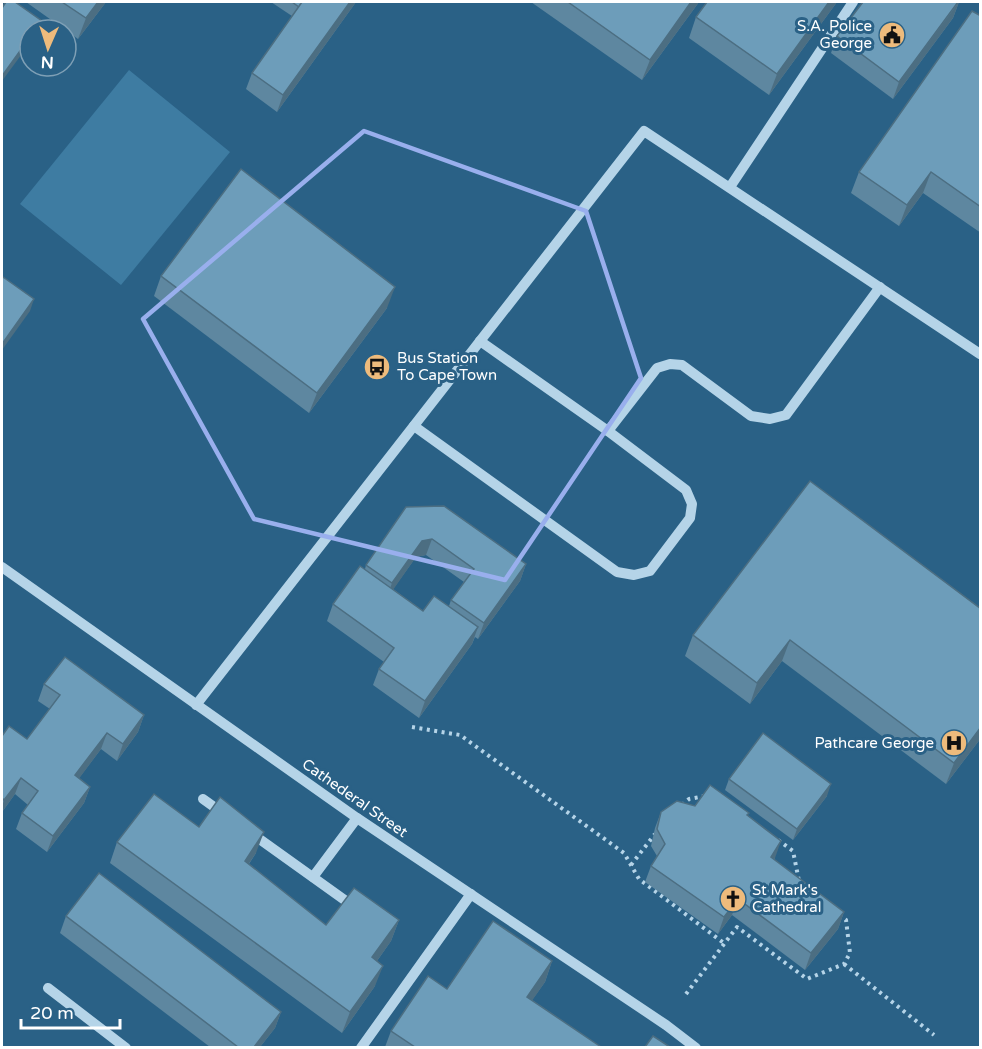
<svg xmlns="http://www.w3.org/2000/svg" width="982" height="1049" font-family="'Varela Round',sans-serif">
<style>
.green{fill:#3e7ca2}
.lines{fill:none;stroke-linecap:round;stroke-linejoin:round}
.path{stroke:#b5d4e8;stroke-width:4;stroke-dasharray:3 4.5;stroke-linecap:butt}
.minor{stroke:#b5d4e8;stroke-width:10}
.wall{fill:#5e87a0;fill-rule:evenodd}
.shaded-wall{fill:#4c6e82}
.building{fill:#6d9dba;stroke:#4c6e82;stroke-width:1.5}
.marked{fill:none;stroke:#99afed;stroke-width:4.5;stroke-linejoin:round}
.labels{text-anchor:middle;stroke-width:6;stroke-linejoin:round;paint-order:stroke}
.poi-label{font-size:15px;fill:#fff;stroke:#2a6186;text-anchor:end}
.street-label{font-size:15px;fill:#fff;stroke:#2a6186}
</style>
<rect width="100%" height="100%" fill="#2a6186"/>
<polygon class="green" points="129,70 230,152 121,285 20,204"/>
<g class="lines">
<g class="path">
<polyline points="412,727 460,735 624,853 639,879 725,944"/>
<polyline points="682,805 689,799 705,796"/>
<polyline points="778,840 793,851 799,881"/>
<polyline points="631,865 655,834"/>
<polyline points="844,964 934,1035"/>
<polyline points="686,994 737,927 807,979 844,964 850,953 846,920 840,916"/>
</g>
<g class="minor">
<polyline points="730,187 853,2"/>
<polyline points="414,426 617,572 634,575 650,571 690,518 692,504 686,490 608,431 480,341"/>
<polyline points="608,431 657,368 670,364 682,365 751,416 770,419 786,415 880,287"/>
<polyline points="2,567 357,818 666,1025 696,1048"/>
<polyline points="196,705 644,131 980,354"/>
<polyline points="203,799 224,814"/>
<polyline points="251,833 353,906"/>
<polyline points="313,877 357,818"/>
<polyline points="48,988 126,1048"/>
<polyline points="361,1048 471,894"/>
</g>
</g>
<g class="wall">
<polygon points="26,2 106,2 78,39"/>
<polygon points="271,2 356,2 277,112 246,89 252,73 292,16"/>
<polygon points="531,2 699,2 642,80"/>
<polygon points="707,2 837,2 769,95 689,38 696,17"/>
<polygon points="959,2 953,18 893,99 831,53 837,36"/>
<polygon points="981,16 981,233 923,193 899,226 851,193 859,172"/>
<polygon points="161,276 387,308 309,413 154,296"/>
<path d="M406,507L526,564L520,581L478,639L475,637L472,644L419,718L373,685L379,669L384,662L327,621L333,604L365,569L366,565ZM426,555L464,582L451,600L449,606L423,611L393,589L416,557Z"/>
<polygon points="981,609 981,738 946,784 782,661 750,704 685,656 693,635"/>
<polygon points="44,684 144,715 138,732 117,761 101,749 79,778 90,787 84,803 47,852 16,829 22,813 28,805 15,794 2,812 2,736 27,739 50,709 38,701"/>
<polygon points="729,779 827,796 793,840 725,790"/>
<polygon points="695,806 748,816 775,858 774,860 844,912 838,929 805,970 732,915 718,934 645,882 651,866 657,856 651,846 655,828 661,812"/>
<polygon points="199,827 256,853 249,864 326,925 399,920 391,941 377,961 375,986 342,1033 110,863 117,842"/>
<polygon points="66,916 281,1012 275,1028 260,1047 210,1047 60,933"/>
<polygon points="552,961 545,982 532,1000 601,1047 385,1047 391,1031 447,989"/>
</g>
<g class="shaded-wall">
<polygon points="98,2 106,2 78,39 86,18"/>
<polygon points="350,2 356,2 277,112 283,95"/>
<polygon points="691,2 699,2 642,80 650,60"/>
<polygon points="829,2 837,2 769,95 777,74"/>
<polygon points="959,2 953,18 893,99 899,82"/>
<polygon points="30,37 30,43 2,81 2,76"/>
<polygon points="931,172 923,193 899,226 907,205"/>
<polygon points="395,287 387,308 309,413 317,393"/>
<polygon points="34,299 30,311 2,350 2,344"/>
<polygon points="432,539 426,555 416,557 386,600 392,583 422,541"/>
<polygon points="526,564 520,581 478,639 484,623"/>
<polygon points="478,627 472,644 419,718 425,701"/>
<polygon points="790,640 782,661 750,704 757,683"/>
<polygon points="144,715 138,732 117,761 123,744"/>
<polygon points="981,727 981,738 946,784 954,763"/>
<polygon points="107,733 101,749 69,792 75,775"/>
<polygon points="21,778 15,794 2,812 2,807 4,800"/>
<polygon points="831,784 827,796 793,840 797,829"/>
<polygon points="90,787 84,803 47,852 53,836"/>
<polygon points="264,832 256,853 237,881 245,861"/>
<polygon points="781,841 775,858 765,874 771,857"/>
<polygon points="738,899 732,915 718,934 724,917"/>
<polygon points="844,912 838,929 805,970 811,953"/>
<polygon points="399,920 391,941 365,978 372,957"/>
<polygon points="552,961 545,982 520,1018 527,997"/>
<polygon points="383,966 375,986 342,1033 350,1012"/>
<polygon points="281,1012 275,1028 260,1047 254,1047"/>
</g>
<g class="building">
<polygon points="6,2 15,2 42,21 35,30 30,30 30,37 2,76 2,8"/>
<polygon points="62,2 98,2 86,18"/>
<polygon points="292,2 302,2 299,7"/>
<polygon points="302,2 350,2 283,95 252,73"/>
<polygon points="568,2 691,2 650,60"/>
<polygon points="707,2 829,2 777,74 696,17"/>
<polygon points="863,2 958,2 899,82 837,36"/>
<polygon points="972,11 981,16 981,207 931,172 907,205 859,172"/>
<polygon points="241,169 395,287 317,393 161,276"/>
<polygon points="3,277 34,299 2,344 2,279"/>
<polygon points="810,481 981,609 981,727 954,763 790,640 757,683 693,635"/>
<polygon points="444,506 526,564 484,623 451,600 474,569 432,539 422,541 392,583 366,565 406,507"/>
<polygon points="360,566 423,611 434,596 478,627 425,701 379,669 394,648 333,604"/>
<polygon points="65,657 144,715 123,744 107,733 75,775 90,787 53,836 22,813 38,791 21,778 4,800 2,798 2,736 9,726 27,739 60,695 44,684"/>
<polygon points="763,733 831,784 797,829 729,779"/>
<polygon points="710,785 749,813 747,815 781,841 771,857 844,912 811,953 738,899 724,917 651,866 665,844 657,829 661,812 677,801 695,806"/>
<polygon points="154,794 199,827 220,797 264,832 245,861 326,925 354,888 399,920 372,957 383,966 350,1012 117,842"/>
<polygon points="99,873 281,1012 254,1047 238,1047 66,916"/>
<polygon points="493,921 552,961 527,997 601,1047 415,1047 391,1031 428,976 447,989"/>
<polygon points="653,1036 670,1047 645,1047"/>
</g>
<path class="marked" d="M364,131L586,211L641,378L505,580L254,519L143,319Z"/>
<defs>
<symbol id="civic-disc" viewBox="-11 -11 22 22"><circle r="9.5" fill="#eebb7c" stroke="#2a6186"/><path d="M-.6-6.5H3V-4.5H.6V-3L4-1V1h2V6H-6V1h2V-1L-.6-3ZM-1.2 2.5V6h2.4V2.5Z" fill="#111"/></symbol>
<symbol id="bus-disc" viewBox="-11 -11 22 22"><circle r="9.5" fill="#eebb7c" stroke="#2a6186"/><path d="M-5-6H5V4H4V6H2V4H-2V6H-4V4H-5ZM-3.5-4V0h7V-4ZM-3.5 1.2v1.5H-2V1.2ZM2 1.2v1.5H3.5V1.2Z" fill="#111"/></symbol>
<symbol id="hospital-disc" viewBox="-11 -11 22 22"><circle r="9.5" fill="#eebb7c" stroke="#2a6186"/><path d="M-5-5h3v3.5h4V-5h3V5h-3V1.5h-4V5h-3Z" fill="#111"/></symbol>
<symbol id="church-disc" viewBox="-11 -11 22 22"><circle r="9.5" fill="#eebb7c" stroke="#2a6186"/><path d="M-1.2-6h2.4v3.5h3.3v2.4h-3.3V6h-2.4V-.1h-3.3v-2.4h3.3Z" fill="#111"/></symbol>
</defs>
<g fill-rule="evenodd">
<use href="#civic-disc" x="877" y="20" width="30" height="30"/>
<use href="#bus-disc" x="362" y="352" width="30" height="30"/>
<use href="#hospital-disc" x="939" y="728" width="30" height="30"/>
<use href="#church-disc" x="718" y="884" width="30" height="30"/>
</g>
<g class="labels">
<g class="poi-label">
<text x="872" y="31">S.A. Police<tspan x="872" dy="17">George</tspan></text>
<text x="397" y="363" text-anchor="start">Bus Station<tspan x="397" dy="17">To Cape Town</tspan></text>
<text x="934" y="748">Pathcare George</text>
<text x="752" y="895" text-anchor="start">St Mark's<tspan x="752" dy="17">Cathedral</tspan></text>
</g>
<g class="street-label">
<text transform="translate(355 798) rotate(35)" y="5">Cathederal Street</text>
</g>
</g>
<rect width="982" height="1049" fill="none" stroke="#ffffff" stroke-width="6"/>
<g transform="translate(48 48) rotate(183)"><circle r="28" fill="#2a6186" stroke="#7fa0b6" stroke-width="1.5"/>
<path d="M0-4.5L10 22L0 15L-10 22Z" fill="#eebb7c"/>
<text y="-9" font-size="16" font-weight="bold" text-anchor="middle" fill="#ffffff">N</text>
</g>
<path d="M21 1019v9h99v-9" fill="none" stroke="#ffffff" stroke-width="3"/>
<text x="30" y="1019" font-size="18" fill="#ffffff" stroke="#2a6186" stroke-width="4.5" paint-order="stroke">20 m</text>
</svg>
